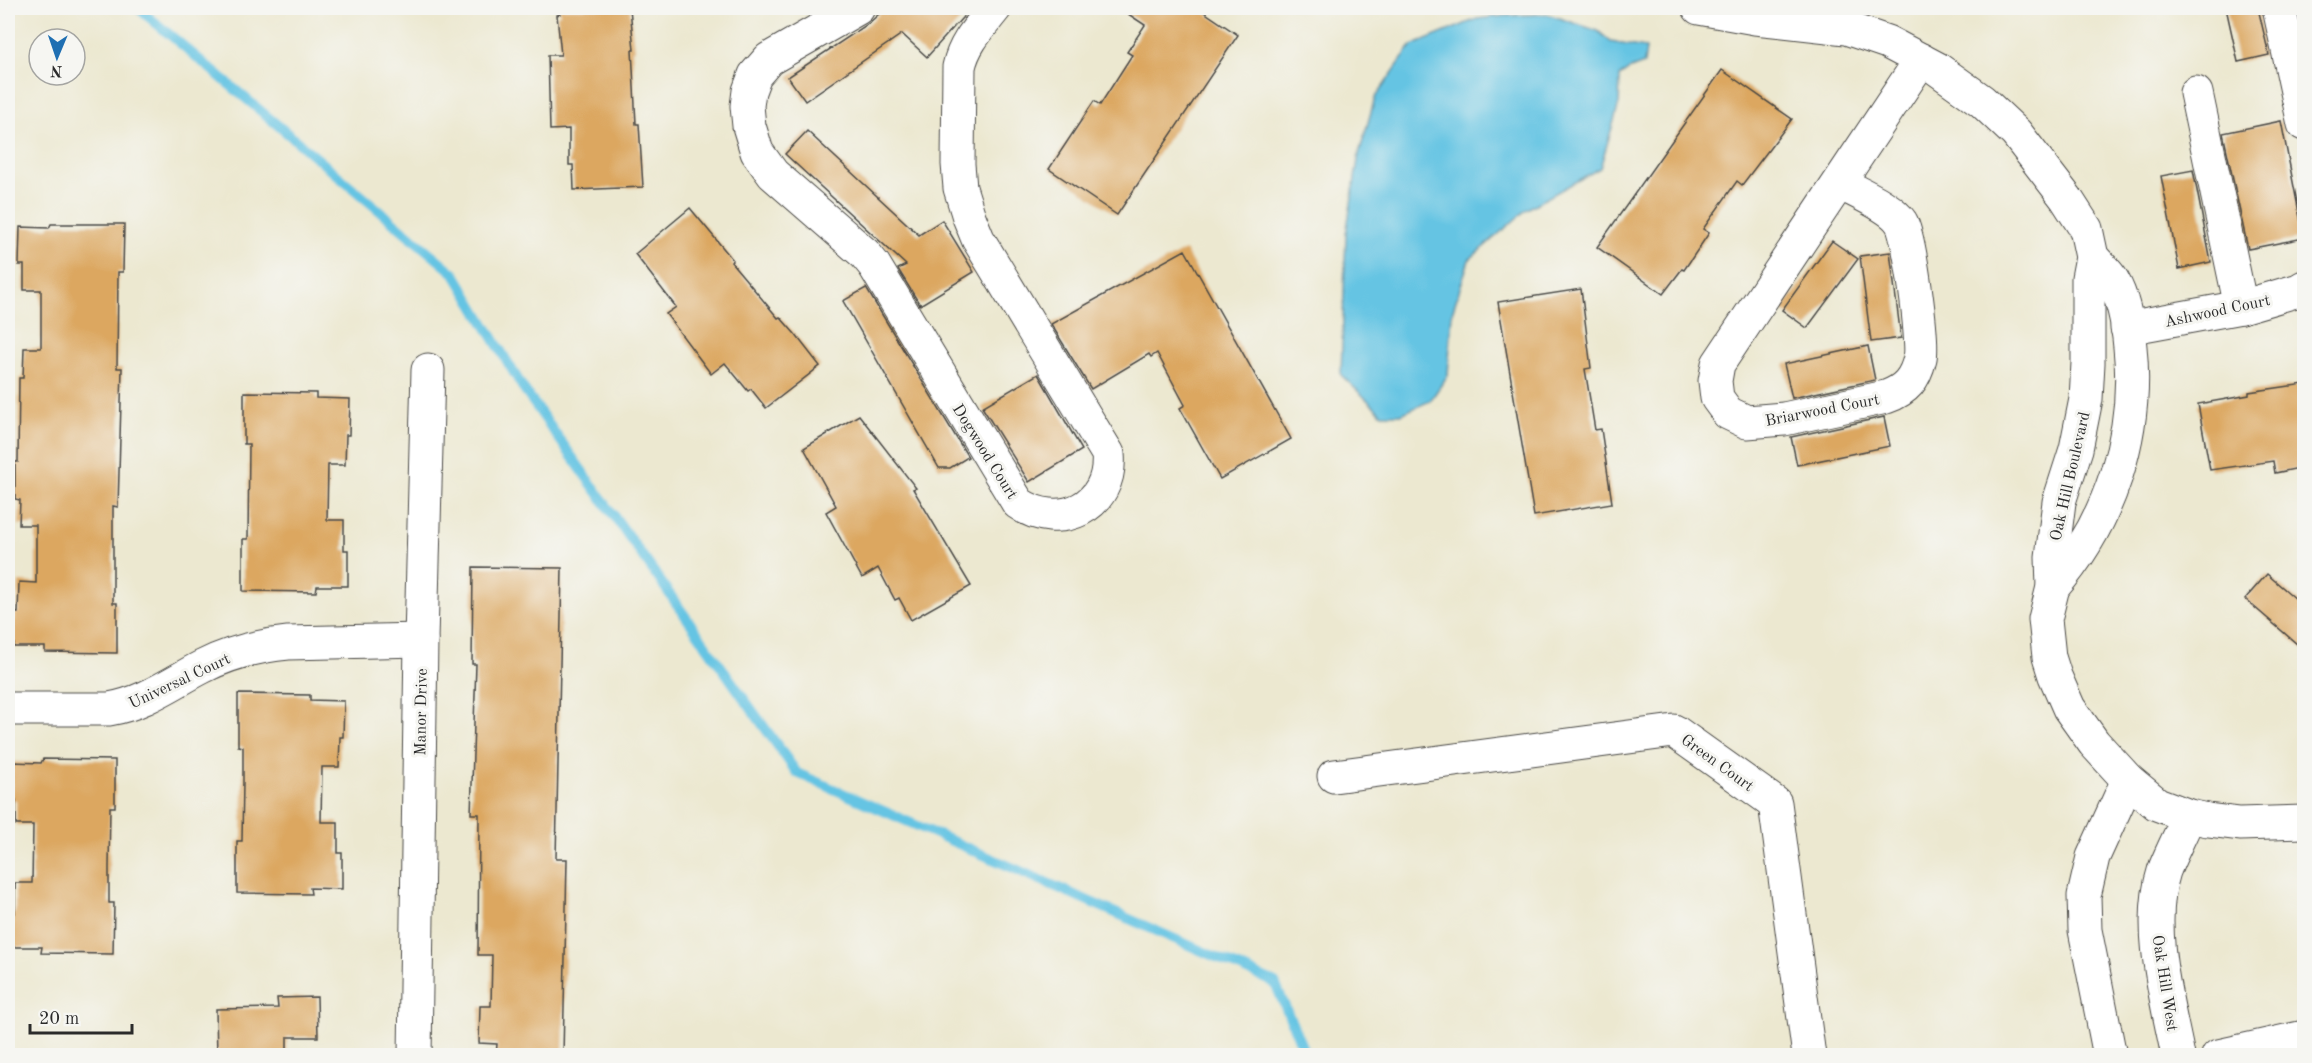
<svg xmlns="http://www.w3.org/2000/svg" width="2312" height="1063" font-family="'Old Standard TT',serif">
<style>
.water{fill:#65c4e3;stroke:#487887;stroke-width:1.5}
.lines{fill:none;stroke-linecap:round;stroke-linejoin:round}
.stream{stroke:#65c4e3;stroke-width:10}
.building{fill:#dca760}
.minor-casing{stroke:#484744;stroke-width:35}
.minor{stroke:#fff;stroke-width:33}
.labels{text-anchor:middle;stroke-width:6;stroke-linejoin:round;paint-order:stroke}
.street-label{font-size:16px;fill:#2b2b2b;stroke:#f6f6f2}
</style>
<rect width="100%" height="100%" fill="#f6f6f2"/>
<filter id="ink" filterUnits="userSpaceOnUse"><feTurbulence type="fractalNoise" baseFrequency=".0167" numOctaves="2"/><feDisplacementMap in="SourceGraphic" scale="12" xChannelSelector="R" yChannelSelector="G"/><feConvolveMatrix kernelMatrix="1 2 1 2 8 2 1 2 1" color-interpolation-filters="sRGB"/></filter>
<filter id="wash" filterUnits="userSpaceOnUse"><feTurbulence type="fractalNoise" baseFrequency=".008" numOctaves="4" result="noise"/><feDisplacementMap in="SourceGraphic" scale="24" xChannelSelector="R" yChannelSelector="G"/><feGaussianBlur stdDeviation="1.35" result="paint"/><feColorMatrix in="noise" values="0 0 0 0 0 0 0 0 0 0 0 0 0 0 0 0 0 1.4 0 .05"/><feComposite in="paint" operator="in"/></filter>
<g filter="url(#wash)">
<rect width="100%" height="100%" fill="#ece8d0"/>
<polygon class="water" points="1547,14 1598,31 1611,42 1646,48 1644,64 1628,70 1620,76 1619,104 1600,168 1527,209 1469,260 1452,313 1448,375 1430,401 1401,414 1382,414 1341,375 1346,234 1359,154 1375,98 1411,46 1477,19 1505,16"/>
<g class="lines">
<polyline class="stream" points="138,8 455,274 523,388 797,773 1275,983 1306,1056"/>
</g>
<g id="blocks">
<g class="building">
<polygon points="559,8 630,8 634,50 632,50 636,124 639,124 643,187 574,190 573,165 569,165 569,129 550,130 548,55 561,55 557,15 560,14"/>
<polygon points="877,8 971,8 927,57 902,34 805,101 788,77 868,24 879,14 876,11"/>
<polygon points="1119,8 1198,8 1238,35 1117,215 1049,169 1094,101 1100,105 1132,55 1127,52 1145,25"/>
<polygon points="2226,8 2258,8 2269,55 2238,62"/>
<polygon points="1722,70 1792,119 1742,185 1737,181 1703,229 1709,233 1684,270 1682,269 1663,294 1597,247"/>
<polygon points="2281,121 2304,238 2248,249 2223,133"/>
<polygon points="807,131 919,235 942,220 974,272 920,305 898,269 906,265 785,154"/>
<polygon points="2193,170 2211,262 2179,269 2161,176"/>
<polygon points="690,208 733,260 731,262 778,318 780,317 795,334 820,366 766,408 751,389 748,391 725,363 711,374 666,314 676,307 635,254"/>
<polygon points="51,224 124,224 123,272 118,272 117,368 122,368 118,507 113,506 113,603 117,603 117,653 45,652 45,647 14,647 14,613 18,613 19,582 36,583 36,525 19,525 20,500 15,499 15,462 18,462 19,378 23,378 24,348 41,348 41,290 24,290 24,265 19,265 20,227 49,228"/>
<polygon points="1832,241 1858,259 1807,328 1782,310"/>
<polygon points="1185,250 1291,439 1220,479 1180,408 1185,405 1157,353 1151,357 1149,354 1091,389 1051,324"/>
<polygon points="1890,252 1901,338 1871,342 1860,256"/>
<polygon points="866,288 968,457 950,468 939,468 843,301"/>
<polygon points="1581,289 1591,368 1585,369 1595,430 1601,429 1612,503 1534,516 1498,302"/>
<polygon points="1868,346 1875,380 1792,398 1784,364"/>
<polygon points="1038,374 1082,450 1029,482 982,407"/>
<polygon points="2304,384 2304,467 2275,473 2273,461 2210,470 2198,404 2249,395 2249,392"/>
<polygon points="244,392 316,393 316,398 350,399 349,435 346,435 345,465 328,465 327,520 344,520 344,550 348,550 348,586 317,586 316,592 243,591 243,539 248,539 249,444 244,444"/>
<polygon points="859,415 916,488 913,489 971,586 911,620 899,598 895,600 878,568 862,578 826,512 836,506 804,448"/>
<polygon points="1884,417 1890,446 1797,465 1791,437"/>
<polygon points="473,567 562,568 556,859 567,859 563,1056 496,1056 497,1044 479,1043 480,1006 491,1006 492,955 478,955 479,814 471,814 476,664 472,664"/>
<polygon points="2267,574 2304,606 2304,650 2245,599"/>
<polygon points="238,694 310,695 310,700 344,701 343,737 340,737 339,767 322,767 321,822 338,822 338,853 342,853 342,889 310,888 311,894 237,893 237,841 242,841 243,781 243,747 238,746"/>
<polygon points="43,759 115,760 115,807 110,807 109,867 109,903 114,903 113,954 41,953 42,947 10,947 10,914 15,913 15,883 32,883 33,825 16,825 16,800 11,800 12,762 41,763"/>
<polygon points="317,997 318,1037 287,1037 287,1056 217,1056 216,1009 278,1008 277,998"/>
</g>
</g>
</g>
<g filter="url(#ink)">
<use href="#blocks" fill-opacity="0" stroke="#484744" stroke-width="1.5"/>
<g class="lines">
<defs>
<g id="minor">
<path d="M858,8L769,59L755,75L749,91L747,106L749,126L757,152L773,174L865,254L874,265L1018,503C1059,532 1113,507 1108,454L978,239L969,217L960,188L958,164L959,67C964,43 980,27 995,8"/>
<polyline points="1699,8 1755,18 1846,28 1887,42 1936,68 1982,101 2016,133 2066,198 2086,229 2092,257 2088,278 2088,363 2086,399 2076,449 2059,502 2052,557 2053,587 2045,619 2049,657 2055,676 2069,708 2094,743 2128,780 2157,804 2189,816 2208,820 2240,824 2304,822"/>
<polyline points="2279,8 2304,124"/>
<polyline points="2196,93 2241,307"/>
<path d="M1840,183C1856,192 1892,207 1901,222C1910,236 1924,343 1920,358C1915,379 1906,390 1886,397L1784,419L1747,422L1728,413L1717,398L1715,381L1718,364L1921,60"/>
<polyline points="2127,328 2241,307 2299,290 2304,287"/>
<path d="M2053,587C2110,522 2139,433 2130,347C2128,325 2124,300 2113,281C2108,272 2098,264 2092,257"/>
<path d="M8,709H109C145,703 171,683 202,667C229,653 258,646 288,643L421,640"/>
<polyline points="1334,776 1674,731 1775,803 1809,1056"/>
<polyline points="415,1056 421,640 428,370"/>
<polyline points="2110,1056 2085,930 2084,896 2093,857 2128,780"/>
<path d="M2178,1056C2167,1000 2146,927 2164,871C2171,853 2181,834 2189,816"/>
<polyline points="2218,1056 2304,1037"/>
</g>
</defs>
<use href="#minor" class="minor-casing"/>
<use href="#minor" class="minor"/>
</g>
</g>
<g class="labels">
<g class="street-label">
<text transform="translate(2217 310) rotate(-12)" y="6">Ashwood Court</text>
<text transform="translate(1822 409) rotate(-11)" y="6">Briarwood Court</text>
<text transform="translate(986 451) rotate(58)" y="6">Dogwood Court</text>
<text transform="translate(2069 476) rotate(-77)" y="6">Oak Hill Boulevard</text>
<text transform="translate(179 680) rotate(-25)" y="6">Universal Court</text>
<text transform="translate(420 712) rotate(-89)" y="6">Manor Drive</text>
<text transform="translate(1718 762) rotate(36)" y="6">Green Court</text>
<text transform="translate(2166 983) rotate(81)" y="6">Oak Hill West</text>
</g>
</g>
<rect width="2312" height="1063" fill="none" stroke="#f6f6f2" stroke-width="30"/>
<g transform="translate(57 57) rotate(182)"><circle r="28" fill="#f6f6f2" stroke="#a5a5a2" stroke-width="1.5"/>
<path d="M0-4.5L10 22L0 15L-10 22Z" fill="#1f6fb2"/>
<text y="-9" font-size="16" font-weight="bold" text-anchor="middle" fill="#2b2b2b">N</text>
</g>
<path d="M30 1024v9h102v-9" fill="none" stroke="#2b2b2b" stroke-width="3"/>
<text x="39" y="1024" font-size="18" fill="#2b2b2b" stroke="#f6f6f2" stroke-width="4.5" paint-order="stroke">20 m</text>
</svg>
